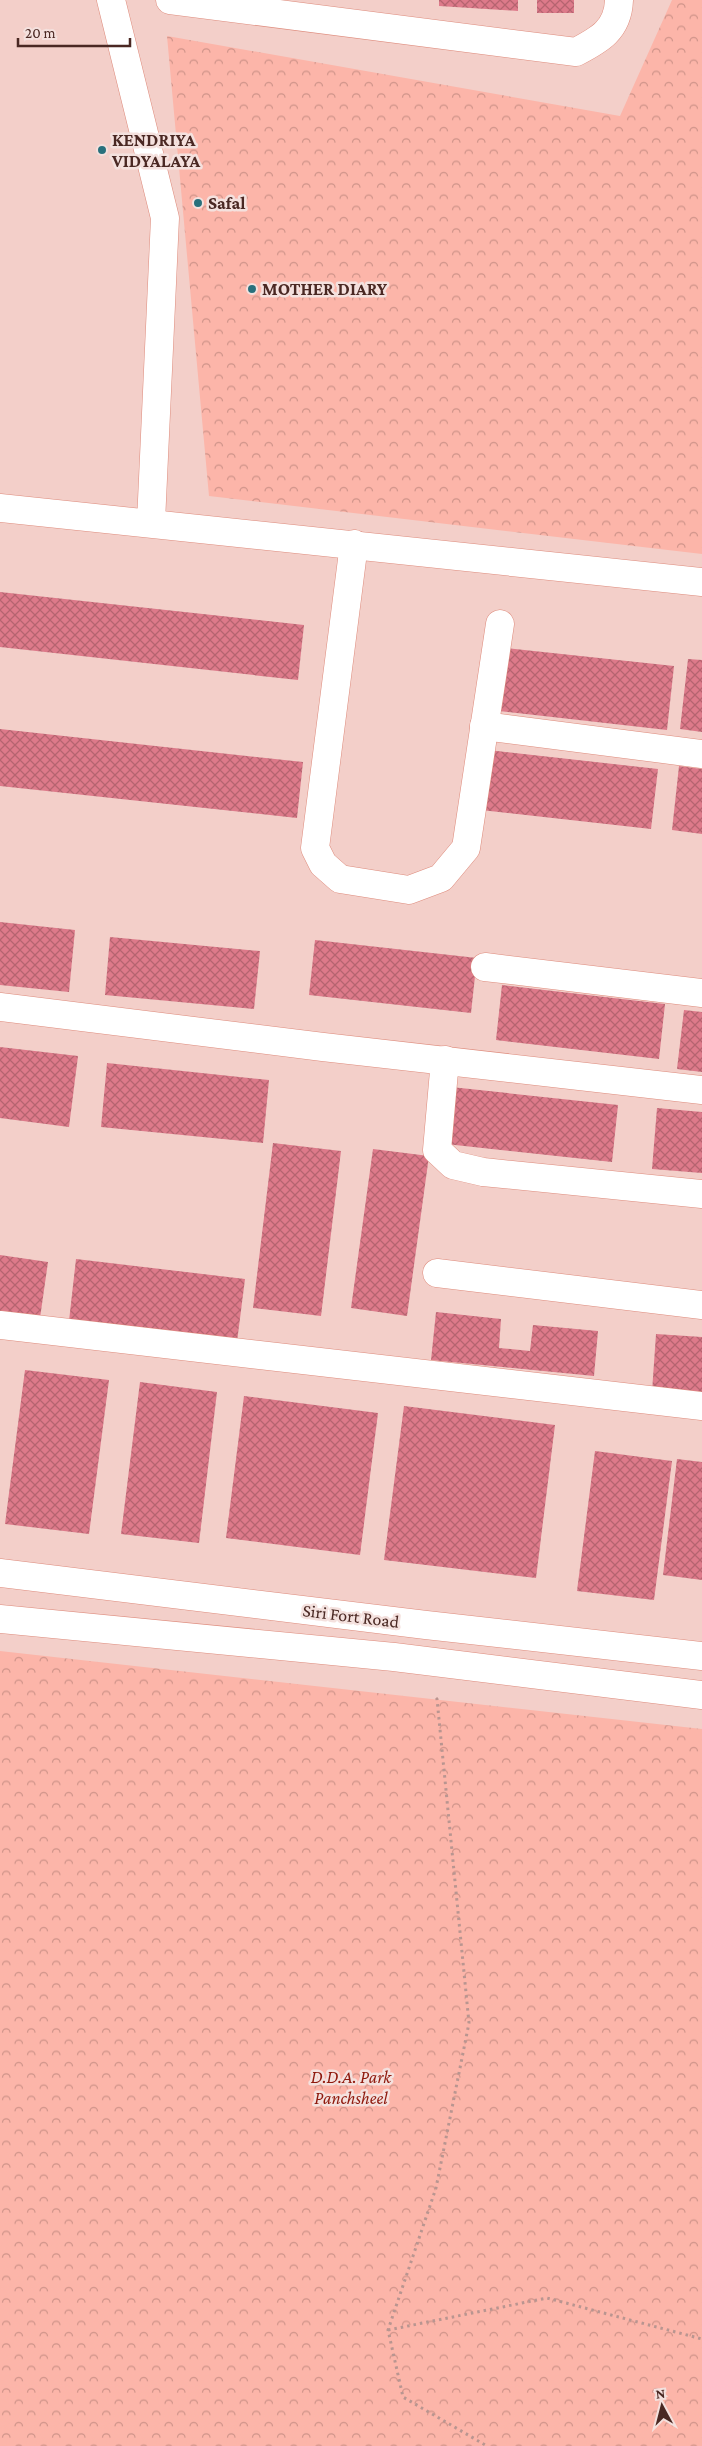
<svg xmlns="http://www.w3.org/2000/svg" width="702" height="2446" font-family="'Crimson Pro',serif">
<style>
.park{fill:url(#park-crowns)}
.building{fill:url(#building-cross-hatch)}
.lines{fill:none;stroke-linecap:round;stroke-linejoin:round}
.minor-casing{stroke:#de8b7c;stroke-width:29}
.tertiary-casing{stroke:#de8b7c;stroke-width:29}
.path{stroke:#b99590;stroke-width:3;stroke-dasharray:2.5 4;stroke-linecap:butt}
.minor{stroke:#fff;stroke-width:28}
.tertiary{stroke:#fff;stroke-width:28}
.poi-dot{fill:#29707c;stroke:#f4e1de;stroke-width:2}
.labels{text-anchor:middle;stroke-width:5;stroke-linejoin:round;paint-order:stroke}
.poi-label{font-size:18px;font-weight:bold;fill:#4a2823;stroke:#f4e1de;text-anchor:start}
.street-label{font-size:18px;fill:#4a2823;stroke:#f4e1de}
.park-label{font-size:18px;font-style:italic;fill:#8f190d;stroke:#f4e1de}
</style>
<defs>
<pattern id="park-crowns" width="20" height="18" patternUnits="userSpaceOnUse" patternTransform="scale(1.25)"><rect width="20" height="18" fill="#fcb5a9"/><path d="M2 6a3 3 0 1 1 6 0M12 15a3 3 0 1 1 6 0" fill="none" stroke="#ce9389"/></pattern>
<pattern id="building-cross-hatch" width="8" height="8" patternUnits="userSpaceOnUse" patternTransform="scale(1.25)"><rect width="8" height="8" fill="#dd7a8a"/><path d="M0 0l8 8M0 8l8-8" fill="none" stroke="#b56470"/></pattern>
</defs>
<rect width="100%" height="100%" fill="#f3cfc9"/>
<g class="park">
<polygon points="672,0 702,0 702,554 209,496 167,36 620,116"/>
<polygon points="0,1651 702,1729 702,2446 0,2446"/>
</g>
<g class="building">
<polygon points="439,0 518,0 518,11 439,6"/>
<rect x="537" y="0" width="37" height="13"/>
<polygon points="0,592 304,625 298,680 0,647"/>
<polygon points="506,648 674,666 667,730 499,711"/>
<polygon points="688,659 702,660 702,732 680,729"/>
<polygon points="0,729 303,762 297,818 0,786"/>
<polygon points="488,750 658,769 651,829 481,810"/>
<polygon points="679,766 702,769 702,834 672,830"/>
<polygon points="0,922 75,930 69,992 0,985"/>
<polygon points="110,937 260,951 254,1009 105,995"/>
<polygon points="315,940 477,958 471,1013 309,995"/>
<polygon points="502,985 665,1004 659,1059 496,1040"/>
<polygon points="684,1010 702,1012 702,1072 677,1069"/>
<polygon points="0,1047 78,1056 69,1127 0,1118"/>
<polygon points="107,1063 269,1080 263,1143 101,1127"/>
<polygon points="451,1087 618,1105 612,1162 446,1144"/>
<polygon points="657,1108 702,1112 702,1173 652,1169"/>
<polygon points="273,1143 341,1151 321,1316 253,1308"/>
<polygon points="373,1149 429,1156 407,1316 351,1308"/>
<polygon points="0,1255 48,1262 40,1318 0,1312"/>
<polygon points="76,1259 245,1279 237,1342 69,1321"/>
<polygon points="436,1312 501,1319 499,1348 530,1351 533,1325 598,1331 594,1376 431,1360"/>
<polygon points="656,1334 702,1337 702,1396 652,1392"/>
<polygon points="25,1370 109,1380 89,1534 5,1524"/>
<polygon points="140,1382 217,1392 199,1543 121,1534"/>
<polygon points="244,1396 378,1413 360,1555 226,1538"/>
<polygon points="404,1406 555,1425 536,1578 384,1560"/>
<polygon points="595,1451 672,1461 654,1600 577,1591"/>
<polygon points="677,1459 702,1462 702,1580 663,1575"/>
</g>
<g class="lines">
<defs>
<g id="minor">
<polyline points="111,0 165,218 151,522"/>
<path d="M170,0L576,52C599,40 618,30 619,0"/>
<polyline points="0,508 702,582"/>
<polyline points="354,544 315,848 323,864 340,879 409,890 441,878 466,848 500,624"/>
<polyline points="484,726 702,754"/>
<polyline points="485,967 702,993"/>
<polyline points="0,1007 323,1047 702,1090"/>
<polyline points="445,1060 437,1150 453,1165 483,1172 702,1194"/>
<polyline points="437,1273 702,1305"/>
<polyline points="0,1325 702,1406"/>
</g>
<g id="tertiary">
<polyline points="0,1573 426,1625 702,1656"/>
<polyline points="0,1619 394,1657 702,1695"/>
</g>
</defs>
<use href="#minor" class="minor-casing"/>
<use href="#tertiary" class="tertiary-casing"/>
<g class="path">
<polyline points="436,1698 437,1699 469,2023 436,2188 388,2330 403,2397 487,2446"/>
<polyline points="388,2330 547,2298 702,2339"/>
</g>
<use href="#minor" class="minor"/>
<use href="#tertiary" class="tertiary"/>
</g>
<g class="poi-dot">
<circle cx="102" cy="150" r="5"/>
<circle cx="198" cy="203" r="5"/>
<circle cx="252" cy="289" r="5"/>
</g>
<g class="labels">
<g class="poi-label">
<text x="112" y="146">KENDRIYA<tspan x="112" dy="21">VIDYALAYA</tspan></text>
<text x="208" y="209">Safal</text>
<text x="262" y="295">MOTHER DIARY</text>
</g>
<g class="street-label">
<text transform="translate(351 1616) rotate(7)" y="6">Siri Fort Road</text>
</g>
<g class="park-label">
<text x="351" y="2083">D.D.A. Park<tspan x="351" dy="21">Panchsheel</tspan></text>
</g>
</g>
<g transform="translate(662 2406) rotate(353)" stroke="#f4e1de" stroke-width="4" paint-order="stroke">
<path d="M0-4L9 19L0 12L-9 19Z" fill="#4a2823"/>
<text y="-8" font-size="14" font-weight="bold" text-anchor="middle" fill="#4a2823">N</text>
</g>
<path d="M18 38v8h112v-8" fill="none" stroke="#4a2823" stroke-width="2.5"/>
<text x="25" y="38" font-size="15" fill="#4a2823" stroke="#f4e1de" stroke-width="4" paint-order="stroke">20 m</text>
</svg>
